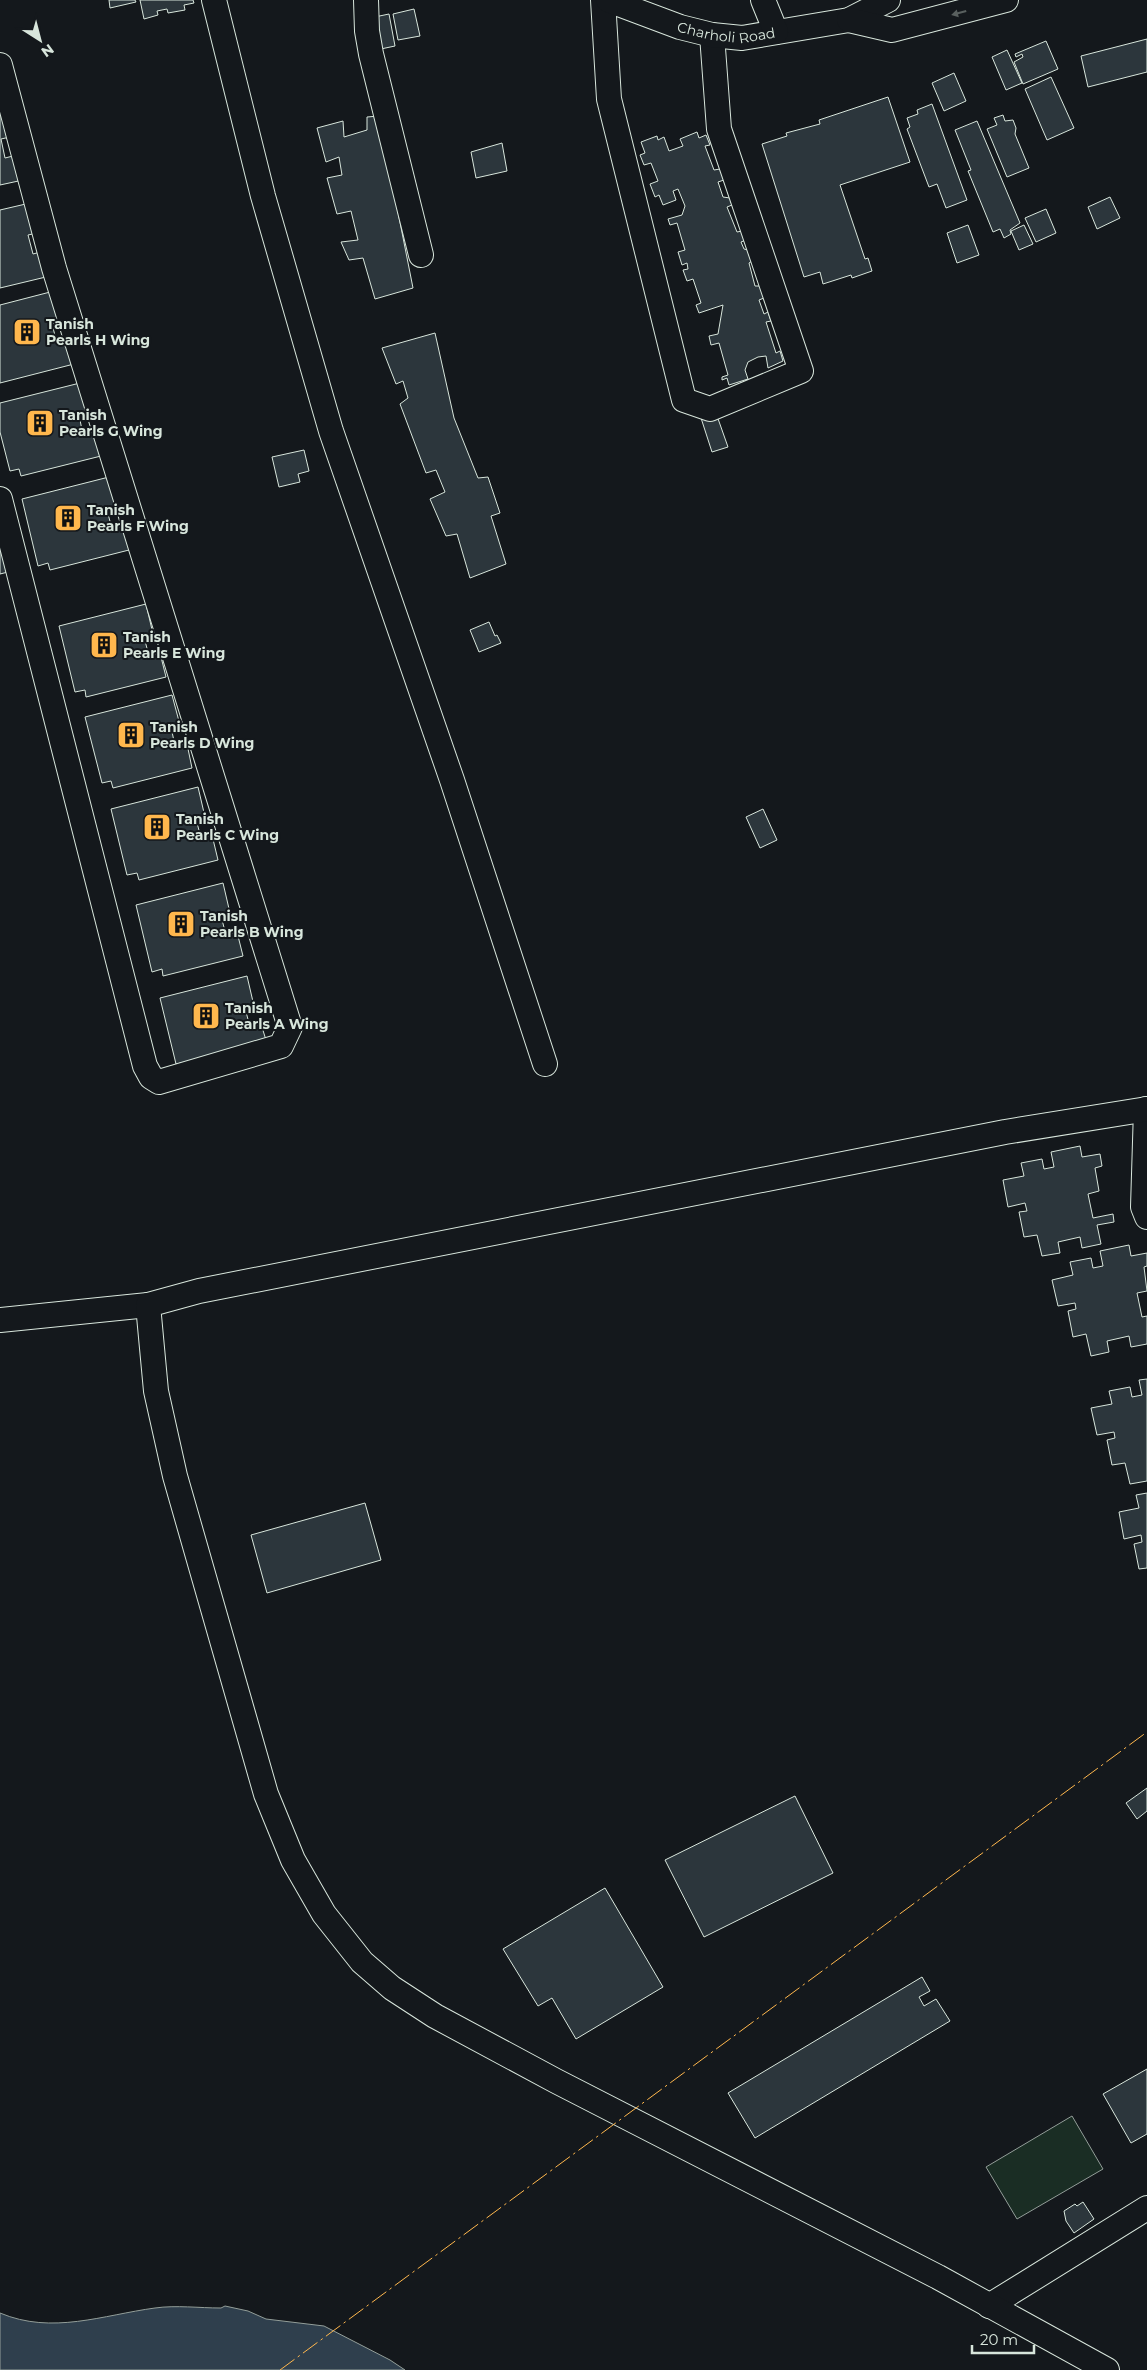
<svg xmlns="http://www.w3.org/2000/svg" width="1147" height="2370" font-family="Montserrat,sans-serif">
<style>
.green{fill:#1a2d24;stroke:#939e99}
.water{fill:#2f3f4d;stroke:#939e99}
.building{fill:#2c363c;stroke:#d8e6dc}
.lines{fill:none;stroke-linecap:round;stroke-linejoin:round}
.minor-casing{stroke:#d8e6dc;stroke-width:26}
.minor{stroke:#14181c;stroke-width:24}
.power{stroke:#ffb74d;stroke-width:1;stroke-dasharray:18 4 2.5 4;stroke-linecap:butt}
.oneway{fill:#59605f}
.labels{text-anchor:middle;stroke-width:4;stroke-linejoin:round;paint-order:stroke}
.street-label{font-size:14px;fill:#d8e6dc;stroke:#14181c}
.poi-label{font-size:14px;font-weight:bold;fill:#d8e6dc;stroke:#14181c;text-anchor:start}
</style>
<rect width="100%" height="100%" fill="#14181c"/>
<polygon class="green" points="1072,2116 1103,2169 1017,2219 986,2167"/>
<path class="water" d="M225,2306L248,2311L266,2319L324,2326L390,2360L405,2370H0V2313C52,2335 103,2315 155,2308C176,2305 199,2308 221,2308Z"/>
<g class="building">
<polygon points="109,0 135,0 136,2 110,8"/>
<polygon points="140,0 193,0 194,3 184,5 185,10 168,13 167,9 157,11 158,15 144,19"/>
<polygon points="414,9 420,36 398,40 393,14"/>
<polygon points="389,14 395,46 376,50 370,18"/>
<polygon points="1147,39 1147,72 1088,87 1081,56"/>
<polygon points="1046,41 1058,69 1023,84 1014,62 1023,57 1022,54 1016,57 1015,54"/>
<polygon points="1007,50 1022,83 1006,90 992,57"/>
<polygon points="954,73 966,101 944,111 932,83"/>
<polygon points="1051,77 1074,128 1047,140 1025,89"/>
<polygon points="888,97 910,162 840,185 865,259 868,258 872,271 852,278 851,275 823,284 820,272 804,277 762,144 787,136 786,133 820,124 819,120"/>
<polygon points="932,104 967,200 946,208 937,184 929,187 907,129 910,127 907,118 918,114 917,110"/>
<polygon points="0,107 10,137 1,139 5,158 17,155 23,180 0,185"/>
<polygon points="1003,115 1005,121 1013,120 1016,128 1015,134 1029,168 1007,177 987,129 997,125 994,118"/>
<polygon points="379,116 413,288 375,299 363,258 349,260 341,242 358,240 351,211 337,214 327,178 342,175 339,157 326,162 317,128 343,121 344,137 367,130 367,117"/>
<polygon points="977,121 1020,223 1010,230 1011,234 1004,238 1000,229 993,232 968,171 971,170 955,130"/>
<polygon points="697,132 699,138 706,135 710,145 705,146 714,170 720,169 724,180 718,182 723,197 730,198 732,205 727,207 737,232 742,231 746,240 741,242 744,249 748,250 752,261 749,263 755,286 761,286 764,298 759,300 764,314 768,312 771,321 766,322 776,353 780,351 783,361 768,368 766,356 758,357 748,362 745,370 748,379 729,385 727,378 722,380 722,377 728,375 719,343 711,345 709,336 718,334 723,305 699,313 696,305 701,303 693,279 687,281 683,270 688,269 687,263 682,265 678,252 685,250 677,223 670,225 668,219 682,215 685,206 678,189 673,191 676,200 663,205 659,195 655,197 650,184 658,181 651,163 644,165 640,155 645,153 641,142 657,136 658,140 664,137 669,151 683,146 680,139"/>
<polygon points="502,143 507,171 476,178 471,152"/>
<polygon points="1110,197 1120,218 1097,229 1088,207"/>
<polygon points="30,203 37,233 28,235 33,254 44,251 50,276 0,288 0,210"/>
<polygon points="1046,209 1056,233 1036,242 1025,218"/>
<polygon points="968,225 979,255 957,263 947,233"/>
<polygon points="1024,225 1033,244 1019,250 1011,231"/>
<polygon points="54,291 61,321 52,324 57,343 68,340 74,364 0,383 0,305"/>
<polygon points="435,333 454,418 478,478 488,477 500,513 491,516 506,564 470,578 457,534 446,536 430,499 445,492 436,470 426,473 400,404 408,398 403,381 396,384 382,348"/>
<polygon points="80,383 88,413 79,415 83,435 95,431 101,456 21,476 19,469 10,471 0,432 0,403"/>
<polygon points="716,413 728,447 712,452 701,418"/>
<polygon points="304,450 309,471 298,474 300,482 279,487 272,457"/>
<polygon points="109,477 116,507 107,510 112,529 123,526 129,550 50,570 48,563 38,566 22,499"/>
<polygon points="0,542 8,572 0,574"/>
<polygon points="146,604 153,634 144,637 149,656 160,653 166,677 86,697 85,690 75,692 59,626"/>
<polygon points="489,622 495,636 497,635 501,643 479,652 470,630"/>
<polygon points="172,695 180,725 171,727 175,746 187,744 192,768 113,788 111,781 102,783 85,717"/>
<polygon points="198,787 205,817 196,819 201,838 212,835 218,860 139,880 137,873 127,875 111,809"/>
<polygon points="763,809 777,840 760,848 746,817"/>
<polygon points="223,883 230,913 221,916 226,935 237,932 243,956 163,976 162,969 152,972 136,905"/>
<polygon points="247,976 254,1006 245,1008 250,1027 261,1024 266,1040 188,1069 186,1062 176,1064 160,998"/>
<polygon points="1080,1146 1082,1157 1100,1154 1102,1166 1095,1168 1099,1191 1088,1194 1093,1218 1113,1214 1114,1222 1097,1225 1101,1244 1082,1248 1080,1237 1058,1242 1060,1253 1042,1256 1037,1235 1024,1237 1019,1212 1027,1211 1025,1203 1008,1207 1003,1180 1024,1176 1021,1163 1042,1159 1044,1169 1054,1167 1051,1152"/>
<polygon points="1129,1245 1131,1256 1147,1253 1147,1266 1144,1267 1147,1291 1137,1293 1142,1317 1147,1316 1147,1344 1131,1347 1129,1336 1107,1341 1109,1352 1091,1356 1086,1334 1073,1337 1068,1311 1076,1309 1075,1303 1058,1306 1052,1280 1073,1275 1070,1262 1091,1258 1093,1268 1103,1266 1100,1251"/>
<polygon points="1147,1379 1147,1481 1130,1484 1125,1463 1112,1465 1107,1440 1115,1438 1114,1432 1097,1435 1091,1408 1112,1404 1109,1391 1130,1387 1132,1397 1142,1395 1139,1380"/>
<polygon points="1147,1493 1147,1568 1139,1569 1134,1544 1142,1542 1141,1535 1124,1539 1119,1512 1139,1508 1136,1495"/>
<polygon points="365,1503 381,1560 267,1593 251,1535"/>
<polygon points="1147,1788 1147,1811 1137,1819 1126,1803"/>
<polygon points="795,1796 833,1873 704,1937 665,1860"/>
<polygon points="605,1888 663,1987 576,2039 552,1998 538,2006 503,1949"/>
<polygon points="922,1977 930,1991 919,1997 924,2006 936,1999 950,2021 755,2138 728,2093"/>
<polygon points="1147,2069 1147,2134 1131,2143 1103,2094"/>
<polygon points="1083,2202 1094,2219 1074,2233 1066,2221 1064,2211 1075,2204 1077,2206"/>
</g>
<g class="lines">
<defs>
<g id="minor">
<polyline points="214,0 263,196 331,431 452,780 545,1064"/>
<polyline points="366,0 367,31 371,54 421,255"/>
<polyline points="603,0 609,99 684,400 710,409 801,371 719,129 712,35"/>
<path id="s1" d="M608,0L680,27L712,35L742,38L849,20L888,0"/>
<polyline points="763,0 776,32"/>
<polyline points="849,20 892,30 1006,0"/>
<polyline points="0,65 54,268 290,1027 281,1046 159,1082 151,1077 145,1066 0,499"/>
<polyline points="1146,1109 1143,1207 1147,1217"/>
<polyline points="0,1320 148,1305"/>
<polyline points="989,2306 1147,2208"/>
<polyline points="1107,2370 938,2277 556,2081 435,2016 392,1988 362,1962 324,1914 293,1860 266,1794 175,1476 156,1391 148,1305 199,1291 1005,1132 1147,1109"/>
</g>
</defs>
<use href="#minor" class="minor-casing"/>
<use href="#minor" class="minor"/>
<polyline class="power" points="280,2370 1147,1732"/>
</g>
<defs><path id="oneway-solid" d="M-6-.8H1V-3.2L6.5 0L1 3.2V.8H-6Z" transform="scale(1.25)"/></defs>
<use class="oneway" href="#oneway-solid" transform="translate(959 13) rotate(165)"/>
<defs>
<symbol id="building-square" viewBox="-11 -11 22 22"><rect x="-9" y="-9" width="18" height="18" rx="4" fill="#ffb74d" stroke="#14181c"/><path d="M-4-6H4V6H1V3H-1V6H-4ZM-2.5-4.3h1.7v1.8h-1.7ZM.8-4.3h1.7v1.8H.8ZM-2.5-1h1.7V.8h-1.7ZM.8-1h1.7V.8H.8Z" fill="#111"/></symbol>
</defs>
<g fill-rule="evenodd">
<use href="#building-square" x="11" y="316" width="32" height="32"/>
<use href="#building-square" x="24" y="407" width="32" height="32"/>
<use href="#building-square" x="52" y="502" width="32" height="32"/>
<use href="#building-square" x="88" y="629" width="32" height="32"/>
<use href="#building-square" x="115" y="719" width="32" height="32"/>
<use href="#building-square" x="141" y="811" width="32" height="32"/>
<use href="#building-square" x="165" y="908" width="32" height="32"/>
<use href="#building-square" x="190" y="1000" width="32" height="32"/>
</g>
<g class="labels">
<g class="street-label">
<text dy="5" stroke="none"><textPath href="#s1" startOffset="124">Charholi Road</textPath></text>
</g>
<g class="poi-label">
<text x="46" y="329">Tanish<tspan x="46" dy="16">Pearls H Wing</tspan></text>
<text x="59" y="420">Tanish<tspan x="59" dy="16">Pearls G Wing</tspan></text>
<text x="87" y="515">Tanish<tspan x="87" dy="16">Pearls F Wing</tspan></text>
<text x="123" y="642">Tanish<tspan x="123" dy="16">Pearls E Wing</tspan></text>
<text x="150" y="732">Tanish<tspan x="150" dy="16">Pearls D Wing</tspan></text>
<text x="176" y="824">Tanish<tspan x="176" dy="16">Pearls C Wing</tspan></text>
<text x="200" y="921">Tanish<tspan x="200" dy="16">Pearls B Wing</tspan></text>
<text x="225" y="1013">Tanish<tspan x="225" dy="16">Pearls A Wing</tspan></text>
</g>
</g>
<g transform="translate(40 40) rotate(144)" stroke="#14181c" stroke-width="4" paint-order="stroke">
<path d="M0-4L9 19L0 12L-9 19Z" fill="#d8e6dc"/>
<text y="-8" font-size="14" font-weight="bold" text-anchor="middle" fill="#d8e6dc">N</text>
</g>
<path d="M972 2345v8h62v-8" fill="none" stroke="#d8e6dc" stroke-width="2.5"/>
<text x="980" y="2345" font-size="15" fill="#d8e6dc" stroke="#14181c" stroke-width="4" paint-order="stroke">20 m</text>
</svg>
